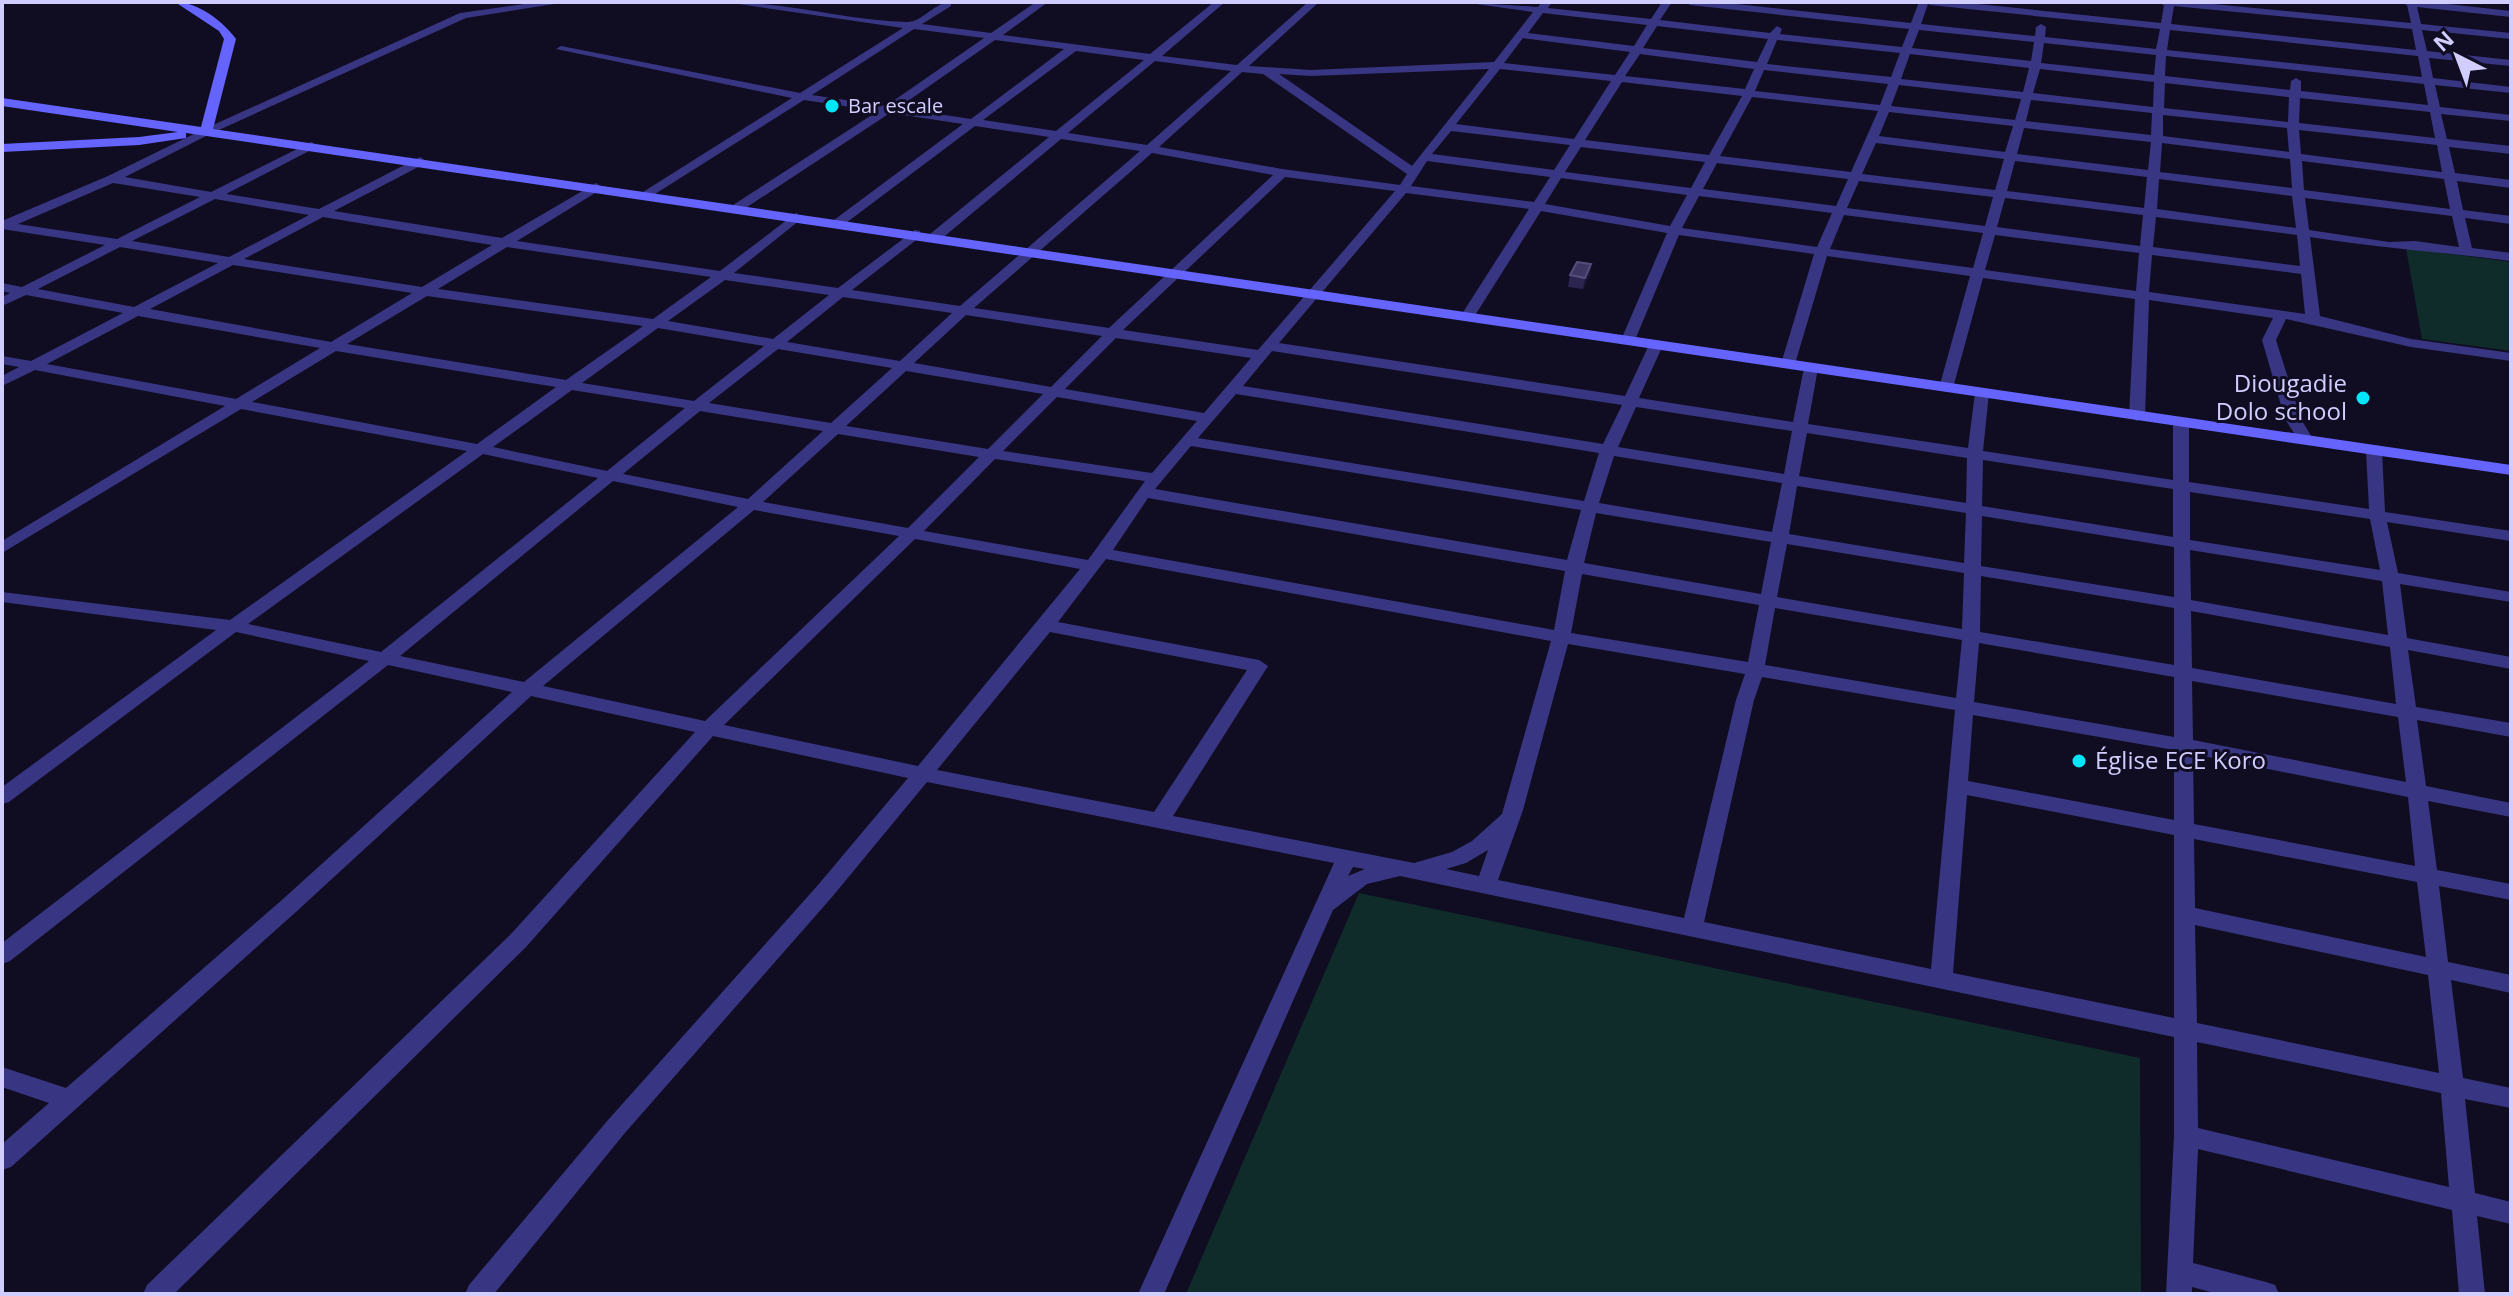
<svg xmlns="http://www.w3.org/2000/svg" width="2513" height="1296" font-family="'Open Sans',sans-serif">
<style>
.green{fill:#102c2a}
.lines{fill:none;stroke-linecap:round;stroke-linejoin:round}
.street{fill:#383682;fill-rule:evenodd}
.secondary{fill:#6564ff;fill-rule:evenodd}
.wall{fill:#2c2550}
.shaded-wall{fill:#1a1436}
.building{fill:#3e3763;stroke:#554e7b;stroke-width:2}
.poi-dot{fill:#00e5f8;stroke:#100d22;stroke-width:3}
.labels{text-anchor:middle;stroke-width:6;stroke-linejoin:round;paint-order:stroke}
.far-poi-label{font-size:20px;fill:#d2cdff;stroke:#100d22;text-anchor:start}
.poi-label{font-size:24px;fill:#d2cdff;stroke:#100d22;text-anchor:end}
</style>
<rect width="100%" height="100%" fill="#100d22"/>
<g class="green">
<polygon points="2406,248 2511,262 2511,351 2422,339"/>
<polygon points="1359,893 2140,1058 2141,1294 1186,1294"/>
</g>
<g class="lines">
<path class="street" d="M539,2H567L466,18L210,134L125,177L211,192L311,142L315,144V148L226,194L319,209L420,157L426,161L424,164L334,211L502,238L596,183L602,187L600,190L517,241L720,271L796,213L802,217L800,220L734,273L838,288L915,230L920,231V237L852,290L960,306L1140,151L1061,139L940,240H930V234L1049,137L975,126L842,226H834V220L963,124L890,113L741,211H733V205L878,111L804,100L647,199L643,198V192L792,98L556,49L561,46L800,93L903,28L725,2C786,2 846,20 906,22C922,23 934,2 951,2V6L922,24L991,33L1036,2H1048L1003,35L1150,54L1214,2H1225L1162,56L1237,65L1308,2H1319L1249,66L1311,70L1494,62L1533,12L1462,2L1538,7L1542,2H1552L1548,8L1651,19L1662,2H1672L1660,20L1770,33L1777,26L1782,29L1780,34L1902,47L1909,29L1690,5L1685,2H1718L1911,23L1919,2H1958L2161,23L2164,5L2156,2H2192L2411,23L2407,5L2398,2H2430L2511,11V17L2417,7L2421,24L2511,33V39L2422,30L2427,51L2511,60V66L2429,58L2433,78L2511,87V93L2435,85L2440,107L2511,115V121L2441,114L2447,139L2511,146V154L2449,147L2455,173L2511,180V188L2457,181L2463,210L2511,216V224L2465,218L2472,248L2511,253V261C2444,252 2377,248 2310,237L2320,316L2411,339L2511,353V361L2411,347L2286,319L2276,340L2301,419L2314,441L2311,444H2301L2285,419L2262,340L2273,318L2149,300L2145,416L2137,421L2129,416L2135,299L1983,278L1953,388L1946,392L1939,388L1970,276L1827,256L1795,364L1788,368L1781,364L1814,254L1679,235L1635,340L1628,344L1621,340L1667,233L1541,211L1474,317L1467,321L1460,317L1529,209L1406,193L1279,343L1625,396L1649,345L1656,341L1663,345L1639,398L1793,422L1804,368L1811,364L1818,368L1808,424L1968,448L1975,393L1982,389L1989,393L1983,451L2173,480V423L2181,418L2189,423V482L2369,509L2366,451L2374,446L2382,451L2385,512L2511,531V541L2387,522L2398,573L2511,592V602L2400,584L2407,638L2511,657V669L2408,650L2416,707L2511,723V737L2417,720L2426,786L2511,803V817L2428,801L2437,870L2511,884V900L2439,886L2448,962L2511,975V993L2451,980L2463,1078L2511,1088V1108L2465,1099L2475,1193L2511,1202V1224L2477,1216L2485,1294H2459L2452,1210L2198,1149L2193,1263L2266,1282L2275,1285L2279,1294H2218L2192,1287V1294H2166L2174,1136V1037L1400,876L1367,884L1333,910L1164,1294H1138L1334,863L927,782L832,897L624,1134L494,1294H465L469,1285L608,1120L818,885L908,778L713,736L526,947L174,1294H143L147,1285L510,935L695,732L531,696L297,911L11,1167L2,1170V1144L49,1103L2,1087V1067L66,1088L283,899L512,692L388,665L10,961L2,964V943L369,661L236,632L9,802L2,804V787L216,630L2,602V592L230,620L467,451L241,409L2,553V541L225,406L35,370L2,386V376L19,367L2,364V356L31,361L123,313L26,295L2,306V297L10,293L2,291V283L22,287L105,245L2,229V221L108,176L202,130L460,13ZM1928,4L1930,5L2160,29L2156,49L2045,37L2046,27L2041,24L2036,27L2035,36L1921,24ZM2174,6L2412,29L2416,50L2171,24ZM1543,13L1647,25L1634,46L1528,33ZM1657,26L1768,39L1757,62L1643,48ZM914,29L984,38L886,106L812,95ZM1919,30L2034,42L2031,61L1912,48ZM2170,30L2418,56L2422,77L2167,50ZM1523,38L1630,52L1615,75L1504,63ZM995,40L1064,49L971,119L898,108ZM1777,40L1900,53L1891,77L1767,64ZM2044,43L2156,55L2154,75L2041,63ZM1076,51L1144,60L1056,131L983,120ZM1640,54L1754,69L1745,89L1625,76ZM1910,54L2029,68L2023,92L1901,79ZM2166,56L2424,84L2428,105L2301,91V81L2296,78L2291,81L2290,90L2165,76ZM1155,61L1231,71L1147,145L1068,133ZM1489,69L1412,166L1279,74L1311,76ZM1500,69L1611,81L1574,139L1456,124ZM2040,69L2154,82L2153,107L2033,93ZM1764,70L1888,84L1880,105L1755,91ZM1242,72L1263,74L1407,174L1400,185L1282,169L1159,147ZM1622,82L1742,96L1709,155L1585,140ZM2165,83L2289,97L2288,122L2164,108ZM1899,85L2021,99L2015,120L1891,106ZM1752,97L1878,111L1851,172L1720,156ZM2300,98L2430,112L2435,138L2299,123ZM2031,100L2152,113L2151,135L2026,121ZM1889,112L2013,126L2005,152L1879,136ZM2163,115L2287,128L2289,152L2163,136ZM2024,128L2151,142L2148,170L2017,154ZM2299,130L2437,145L2442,172L2301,154ZM1451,131L1570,145L1554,170L1432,154ZM1876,143L2004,159L1995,190L1862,174ZM2162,143L2290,159L2292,188L2160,172ZM1581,147L1705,162L1691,188L1565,172ZM1152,153L1273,175L1109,328L974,308ZM1427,161L1550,177L1534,202L1411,186ZM2015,161L2147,177L2144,208L2007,191ZM2302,161L2444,179L2450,209L2304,190ZM1717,163L1848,179L1836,206L1703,189ZM1285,177L1395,191L1258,350L1123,330ZM1561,178L1687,195L1670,226L1545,204ZM2159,179L2292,196L2296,228L2157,209ZM1859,181L1993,197L1985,226L1847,208ZM113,183L200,197L117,239L18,224ZM1699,196L1832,213L1817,247L1682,228ZM2005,198L2143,215L2140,246L1997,227ZM2305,198L2452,216L2459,247L2415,241L2389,242L2309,230ZM215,199L309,215L229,257L132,241ZM1844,215L1983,233L1973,268L1830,249ZM323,217L473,242L492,245L422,287L244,259ZM2156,217L2297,235L2300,266L2153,247ZM1995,235L2139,253L2136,291L1985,270ZM120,247L218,263L134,307L38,289ZM507,247L711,277L653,319L438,289ZM2152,255L2301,274L2305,314L2149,292ZM233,265L412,293L331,342L150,309ZM725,280L829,295L773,339L668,321ZM427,296L643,326L566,380L347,344ZM843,297L952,313L900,361L787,342ZM966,315L1102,336L1051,387L914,363ZM138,316L320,348L236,399L47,364ZM658,328L764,346L694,401L582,383ZM1116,338L1251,358L1204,413L1065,389ZM778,349L892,368L831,423L709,403ZM336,351L556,387L477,444L252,402ZM1272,351L1622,405L1603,444L1243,386ZM906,371L1043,394L988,449L846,426ZM572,390L685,408L607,471L493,447ZM1236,394L1599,453L1584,501L1198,438ZM1057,397L1197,421L1152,473L1003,451ZM1636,407L1792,431L1784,474L1618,447ZM700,411L823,431L748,499L623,474ZM1807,433L1967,458L1966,503L1799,476ZM838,434L979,457L908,528L763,502ZM1191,446L1581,510L1567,560L1155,489ZM483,454L598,478L381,652L248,624ZM1614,456L1782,483L1772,532L1599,503ZM995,459L1145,481L1088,560L924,531ZM1983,460L2173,489V537L1982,506ZM613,481L738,507L524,682L400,656ZM1797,486L1966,513L1964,563L1789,534ZM2190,492L2370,519L2380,570L2190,540ZM1148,498L1565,571L1554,630L1113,550ZM754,510L899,536L705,721L543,686ZM1596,513L1771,542L1761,594L1584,563ZM1982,516L2174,547V597L1981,566ZM915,539L1080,569L918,766L724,725ZM1787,544L1964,573L1962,629L1777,597ZM2190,550L2382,581L2388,635L2191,600ZM1106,559L1551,641L1502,814L1472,841L1452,852L1414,863L1173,816L1268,666L1259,660L1058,622ZM1582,574L1759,605L1748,662L1571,633ZM1981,576L2174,608V665L1980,632ZM1775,608L1962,640L1956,698L1765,665ZM2191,611L2390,647L2396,704L2192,668ZM1050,632L1247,670L1154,812L937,770ZM1979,643L2174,677V737L1974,702ZM1568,644L1745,674L1736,700L1684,918L1498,880L1523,810ZM1762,677L1955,710L1931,969L1704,922L1754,700ZM2192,681L2398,717L2406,782L2193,740ZM1973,715L2174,750V820L1968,781ZM2193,754L2408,797L2415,866L2194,824ZM1967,795L2174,835V1018L1953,973ZM2194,839L2417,882L2426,957L2195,908ZM1488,850L1479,876L1446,869L1466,863ZM1353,867L1365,869L1348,876ZM2195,925L2428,975L2439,1073L2197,1023ZM2197,1042L2441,1093L2449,1187L2198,1128Z"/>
<path class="secondary" d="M175,2C198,2 223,21 236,39L213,129L2511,465V475L186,133V138L139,145L2,152V144L139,137L178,132L2,106V98L201,127L224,39L219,31Z"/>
</g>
<polygon class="wall" points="1591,264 1590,275 1583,289 1568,287 1570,275"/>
<polygon class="shaded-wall" points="1591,264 1590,275 1583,289 1585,278"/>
<polygon class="building" points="1577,262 1591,264 1585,278 1570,275"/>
<g class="poi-dot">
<circle cx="832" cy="106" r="8"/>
<circle cx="2363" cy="398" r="8"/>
<circle cx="2079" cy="761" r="8"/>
</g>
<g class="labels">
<g class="far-poi-label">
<text x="848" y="113">Bar escale</text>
</g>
<g class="poi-label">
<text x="2347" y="392">Diougadie<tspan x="2347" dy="28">Dolo school</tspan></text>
<text x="2095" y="769" text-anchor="start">Église ECE Koro</text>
</g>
</g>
<rect width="2513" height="1296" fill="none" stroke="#d2cdff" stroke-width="8"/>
<g transform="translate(2457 56) rotate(318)" stroke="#100d22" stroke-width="6" paint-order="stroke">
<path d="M0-6L14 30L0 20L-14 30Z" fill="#d2cdff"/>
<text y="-12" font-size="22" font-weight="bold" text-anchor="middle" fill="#d2cdff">N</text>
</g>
</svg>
